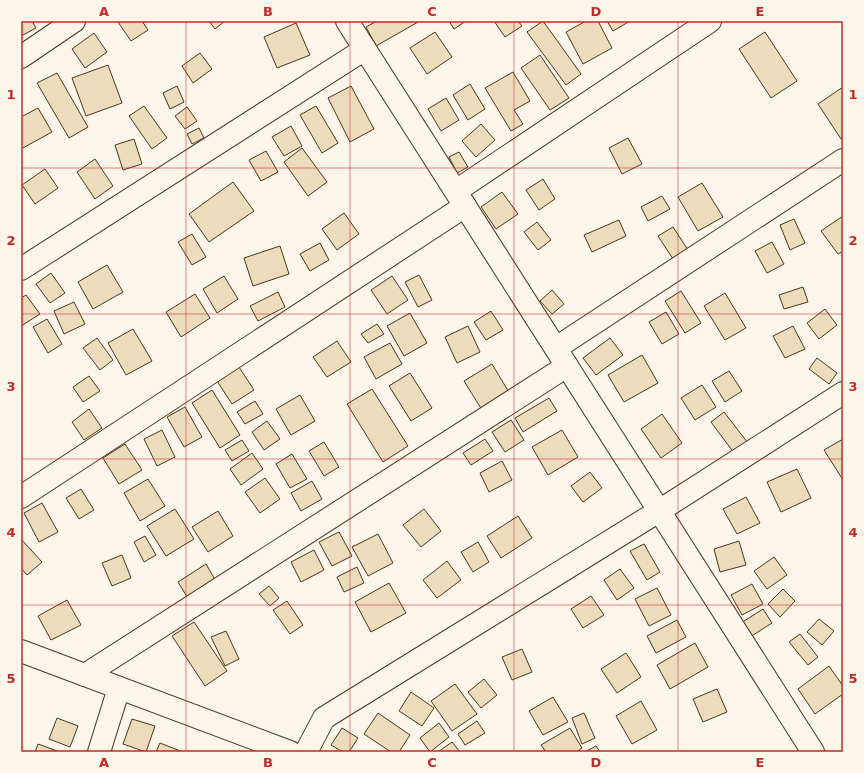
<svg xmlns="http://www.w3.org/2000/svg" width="864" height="773" font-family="'DejaVu Sans',sans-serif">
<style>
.building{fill:#ecdcbc;stroke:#4a3520}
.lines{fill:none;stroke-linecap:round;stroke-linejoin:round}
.minor-casing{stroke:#4a3520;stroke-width:24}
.minor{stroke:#fbf6e9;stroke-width:22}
.grid{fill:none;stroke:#c62828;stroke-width:1;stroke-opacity:0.55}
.neatline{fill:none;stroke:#c62828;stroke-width:1.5}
.grid-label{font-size:13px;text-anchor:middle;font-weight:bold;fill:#c62828}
</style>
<rect width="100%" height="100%" fill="#fbf6e9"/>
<g class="building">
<polygon points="21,21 32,21 36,28 21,36"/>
<polygon points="120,21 142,21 148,30 131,41 118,22"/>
<polygon points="209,21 225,21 215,29"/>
<polygon points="377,21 418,21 418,22 376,46 366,27"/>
<polygon points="449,21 466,21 454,29"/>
<polygon points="494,21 518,21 522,26 505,37"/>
<polygon points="543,21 581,74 566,85 527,32"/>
<polygon points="586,21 598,21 612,48 583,64 566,32"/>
<polygon points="607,21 630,21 613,31"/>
<polygon points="296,23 310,55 277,68 264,37"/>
<polygon points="435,32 452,57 427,74 410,48"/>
<polygon points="765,32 797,81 771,98 739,49"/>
<polygon points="94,33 107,52 85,68 72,49"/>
<polygon points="200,53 212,69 193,83 182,66"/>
<polygon points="540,55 569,98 550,110 521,68"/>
<polygon points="108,65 122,103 86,116 72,78"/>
<polygon points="513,72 530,101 514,110 523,124 511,131 485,88"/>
<polygon points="57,73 88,127 69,138 37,83"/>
<polygon points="470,84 485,109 468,120 453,95"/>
<polygon points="177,86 184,102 170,109 163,93"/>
<polygon points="351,86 374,129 350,142 328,98"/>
<polygon points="843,87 843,138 841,139 818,104"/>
<polygon points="446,98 459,120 441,131 428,109"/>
<polygon points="144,106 167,138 152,149 129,116"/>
<polygon points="316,106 338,143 322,153 300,115"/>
<polygon points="187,107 197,121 185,129 175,116"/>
<polygon points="38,108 52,132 21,149 21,117"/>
<polygon points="481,124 495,140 476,157 462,141"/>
<polygon points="291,126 302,146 284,156 272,137"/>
<polygon points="199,128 204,138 192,144 187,134"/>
<polygon points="628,138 642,164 622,174 609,148"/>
<polygon points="134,139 142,164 123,170 115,145"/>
<polygon points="302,148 327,182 308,196 284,162"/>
<polygon points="266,151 278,172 261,181 249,160"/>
<polygon points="459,152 468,167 457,173 449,157"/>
<polygon points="95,159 113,186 95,199 77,172"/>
<polygon points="45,169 58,188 35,204 22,185"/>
<polygon points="543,179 555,199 539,210 526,190"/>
<polygon points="233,182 254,211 209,242 189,214"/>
<polygon points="702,183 723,217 698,231 678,197"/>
<polygon points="502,192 518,214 496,229 481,207"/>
<polygon points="662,196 670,209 648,221 641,207"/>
<polygon points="344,213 359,234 337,250 322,229"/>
<polygon points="843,216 843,251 838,254 821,231"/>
<polygon points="794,219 805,243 790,250 780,225"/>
<polygon points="619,220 626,236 592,252 584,235"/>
<polygon points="537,222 551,240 538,250 524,232"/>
<polygon points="673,227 690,253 675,262 658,236"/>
<polygon points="192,234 206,257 192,265 178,242"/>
<polygon points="772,242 784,264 767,273 755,251"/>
<polygon points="320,243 329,260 310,271 300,254"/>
<polygon points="280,246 289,274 253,286 244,258"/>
<polygon points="107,265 123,292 93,309 78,282"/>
<polygon points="51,273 65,293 50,303 36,284"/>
<polygon points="419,275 432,300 418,307 405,282"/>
<polygon points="224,276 238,299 217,313 203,289"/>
<polygon points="392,276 408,300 387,314 371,290"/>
<polygon points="803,287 808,302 784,309 779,295"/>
<polygon points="552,290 564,304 552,314 540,301"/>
<polygon points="681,291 701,323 685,333 665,301"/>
<polygon points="278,292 285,307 258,321 250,306"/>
<polygon points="725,293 746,328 725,340 704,306"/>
<polygon points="195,294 210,318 181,337 166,312"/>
<polygon points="26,295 40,314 21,326 21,298"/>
<polygon points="74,302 85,324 64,334 54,311"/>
<polygon points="825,309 837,325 819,339 807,323"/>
<polygon points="491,311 503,330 486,340 474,322"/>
<polygon points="666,312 679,334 662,344 649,322"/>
<polygon points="410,313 427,343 404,356 387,326"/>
<polygon points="47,319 62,344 48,353 33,327"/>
<polygon points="377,324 384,334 368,343 361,334"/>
<polygon points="468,326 480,352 457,363 445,337"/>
<polygon points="793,326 805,349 785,358 773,336"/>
<polygon points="133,329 152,361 126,375 108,343"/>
<polygon points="97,338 113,360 100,370 83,348"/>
<polygon points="610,338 623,355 596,375 583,358"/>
<polygon points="337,341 351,362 327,377 313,357"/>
<polygon points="390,343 402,364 376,379 364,357"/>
<polygon points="642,355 658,383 624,402 608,375"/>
<polygon points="817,358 837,373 829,384 809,369"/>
<polygon points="492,364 510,394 482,410 464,381"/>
<polygon points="239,367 254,390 232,404 217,381"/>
<polygon points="729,371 742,391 725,402 712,381"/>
<polygon points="410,373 432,408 411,421 389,386"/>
<polygon points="89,376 100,391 83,402 73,387"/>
<polygon points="702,385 716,407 695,420 681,398"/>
<polygon points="372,389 408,446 383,462 347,404"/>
<polygon points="212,390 240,435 220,448 192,403"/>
<polygon points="300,395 315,421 291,435 276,409"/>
<polygon points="549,398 557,411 523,432 515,418"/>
<polygon points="255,401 263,414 245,424 237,412"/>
<polygon points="185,407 202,437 184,447 167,417"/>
<polygon points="89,409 102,428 84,440 72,422"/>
<polygon points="724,412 748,443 734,453 711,422"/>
<polygon points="662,414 682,443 661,458 641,429"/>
<polygon points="511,420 524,440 505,452 492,432"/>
<polygon points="267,421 280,439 264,450 252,432"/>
<polygon points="162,430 175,457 157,466 144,439"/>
<polygon points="562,430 578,457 548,475 532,447"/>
<polygon points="485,439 493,451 471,465 463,453"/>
<polygon points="843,439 843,480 824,450"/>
<polygon points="242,440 249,451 232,461 225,450"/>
<polygon points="324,442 339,467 324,476 309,451"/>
<polygon points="125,444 142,470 119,484 103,458"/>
<polygon points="252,453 263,469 241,485 230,469"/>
<polygon points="292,454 307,479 290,488 276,464"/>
<polygon points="502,461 512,480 489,492 480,473"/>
<polygon points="797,469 811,498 781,512 767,482"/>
<polygon points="590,472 602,488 583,502 571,486"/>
<polygon points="265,478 280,499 260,513 245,492"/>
<polygon points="148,479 165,506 140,521 124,493"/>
<polygon points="312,481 322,499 301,511 291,493"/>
<polygon points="81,489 94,510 79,519 66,498"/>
<polygon points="746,497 760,523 737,534 723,509"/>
<polygon points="42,503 58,532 39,542 24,513"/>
<polygon points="175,509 194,539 166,556 147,526"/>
<polygon points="424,509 441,531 421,547 403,525"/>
<polygon points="218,511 233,536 208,552 192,527"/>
<polygon points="518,516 532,538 501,558 487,536"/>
<polygon points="339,532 352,556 332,566 319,542"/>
<polygon points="378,534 393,563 368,576 352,547"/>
<polygon points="145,536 156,555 144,562 134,542"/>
<polygon points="21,539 42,562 27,575 21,568"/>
<polygon points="739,541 746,565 720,572 714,549"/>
<polygon points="478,542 489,562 473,572 461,552"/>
<polygon points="644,544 660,572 647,580 630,551"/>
<polygon points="314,550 324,570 301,582 291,562"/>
<polygon points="122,555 131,578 112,586 102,563"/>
<polygon points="774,557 787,575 767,589 754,571"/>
<polygon points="447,561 461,580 437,598 423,580"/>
<polygon points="206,564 217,583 189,600 178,582"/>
<polygon points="357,567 364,583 344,592 337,577"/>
<polygon points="620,569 634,588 617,600 604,580"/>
<polygon points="389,583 406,613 371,632 355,602"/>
<polygon points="752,584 763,604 742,615 731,595"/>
<polygon points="269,586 279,598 270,606 259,594"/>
<polygon points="657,588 671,615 649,626 635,599"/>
<polygon points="783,589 795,601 780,617 768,604"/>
<polygon points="591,596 604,615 583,628 571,609"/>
<polygon points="67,600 81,625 51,640 38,616"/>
<polygon points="287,601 303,625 290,634 273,610"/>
<polygon points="763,609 772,623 750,637 741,623"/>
<polygon points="819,619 834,631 822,645 807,632"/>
<polygon points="677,620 686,637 656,653 647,636"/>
<polygon points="194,622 227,671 205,686 172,636"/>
<polygon points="226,631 239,659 225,666 211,637"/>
<polygon points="800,634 818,657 808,665 789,642"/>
<polygon points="695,643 708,667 670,689 657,665"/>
<polygon points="522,649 532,672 512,680 502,657"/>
<polygon points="626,653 641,677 617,693 601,669"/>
<polygon points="829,666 843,686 843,694 815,714 798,689"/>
<polygon points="484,679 497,695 481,708 468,692"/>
<polygon points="455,684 477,714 452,731 431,701"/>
<polygon points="717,689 727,712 703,722 693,699"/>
<polygon points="411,692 434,708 422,726 399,711"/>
<polygon points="553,697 568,722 543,735 529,711"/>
<polygon points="641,701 657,730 632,744 616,716"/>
<polygon points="378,713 410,735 399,752 391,752 364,734"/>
<polygon points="584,713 595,738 582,744 572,718"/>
<polygon points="57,718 78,726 70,747 49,739"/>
<polygon points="132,719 155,726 146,752 123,744"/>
<polygon points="477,721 485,733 465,745 458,734"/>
<polygon points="439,723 449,737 430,752 420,738"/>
<polygon points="342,728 358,738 349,752 343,752 331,745"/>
<polygon points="570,728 582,748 576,752 546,752 541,745"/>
<polygon points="452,742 460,752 438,752"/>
<polygon points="160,743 183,752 156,752"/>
<polygon points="38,744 60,752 35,752"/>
<polygon points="596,746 600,752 585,752"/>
</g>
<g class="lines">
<defs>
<g id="minor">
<polyline points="347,21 813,752"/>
<polyline points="21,57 74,21"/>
<polyline points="456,191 710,21"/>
<polyline points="21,269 365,49"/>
<polyline points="556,348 843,160"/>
<polyline points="21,497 465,206"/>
<polyline points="21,651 290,752"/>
<polyline points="85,675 567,366"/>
<polyline points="99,752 119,688"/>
<polyline points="306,752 324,718 659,511 843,393"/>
</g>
</defs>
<use href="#minor" class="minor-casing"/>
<use href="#minor" class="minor"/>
</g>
<path class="grid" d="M186,21V752M350,21V752M514,21V752M678,21V752M21,168H843M21,314H843M21,459H843M21,605H843"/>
<rect width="864" height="773" fill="none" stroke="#fbf6e9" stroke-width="44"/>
<rect x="22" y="22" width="820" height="729" class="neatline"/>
<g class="grid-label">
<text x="104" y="16">A</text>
<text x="268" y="16">B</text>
<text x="432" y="16">C</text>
<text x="596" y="16">D</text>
<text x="760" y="16">E</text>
<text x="11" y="99">1</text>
<text x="853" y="99">1</text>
<text x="11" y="245">2</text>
<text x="853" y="245">2</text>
<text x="11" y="391">3</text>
<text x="853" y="391">3</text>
<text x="11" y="537">4</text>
<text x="853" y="537">4</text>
<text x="11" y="683">5</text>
<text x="853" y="683">5</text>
<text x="104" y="767">A</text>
<text x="268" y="767">B</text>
<text x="432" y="767">C</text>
<text x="596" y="767">D</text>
<text x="760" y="767">E</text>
</g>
</svg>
